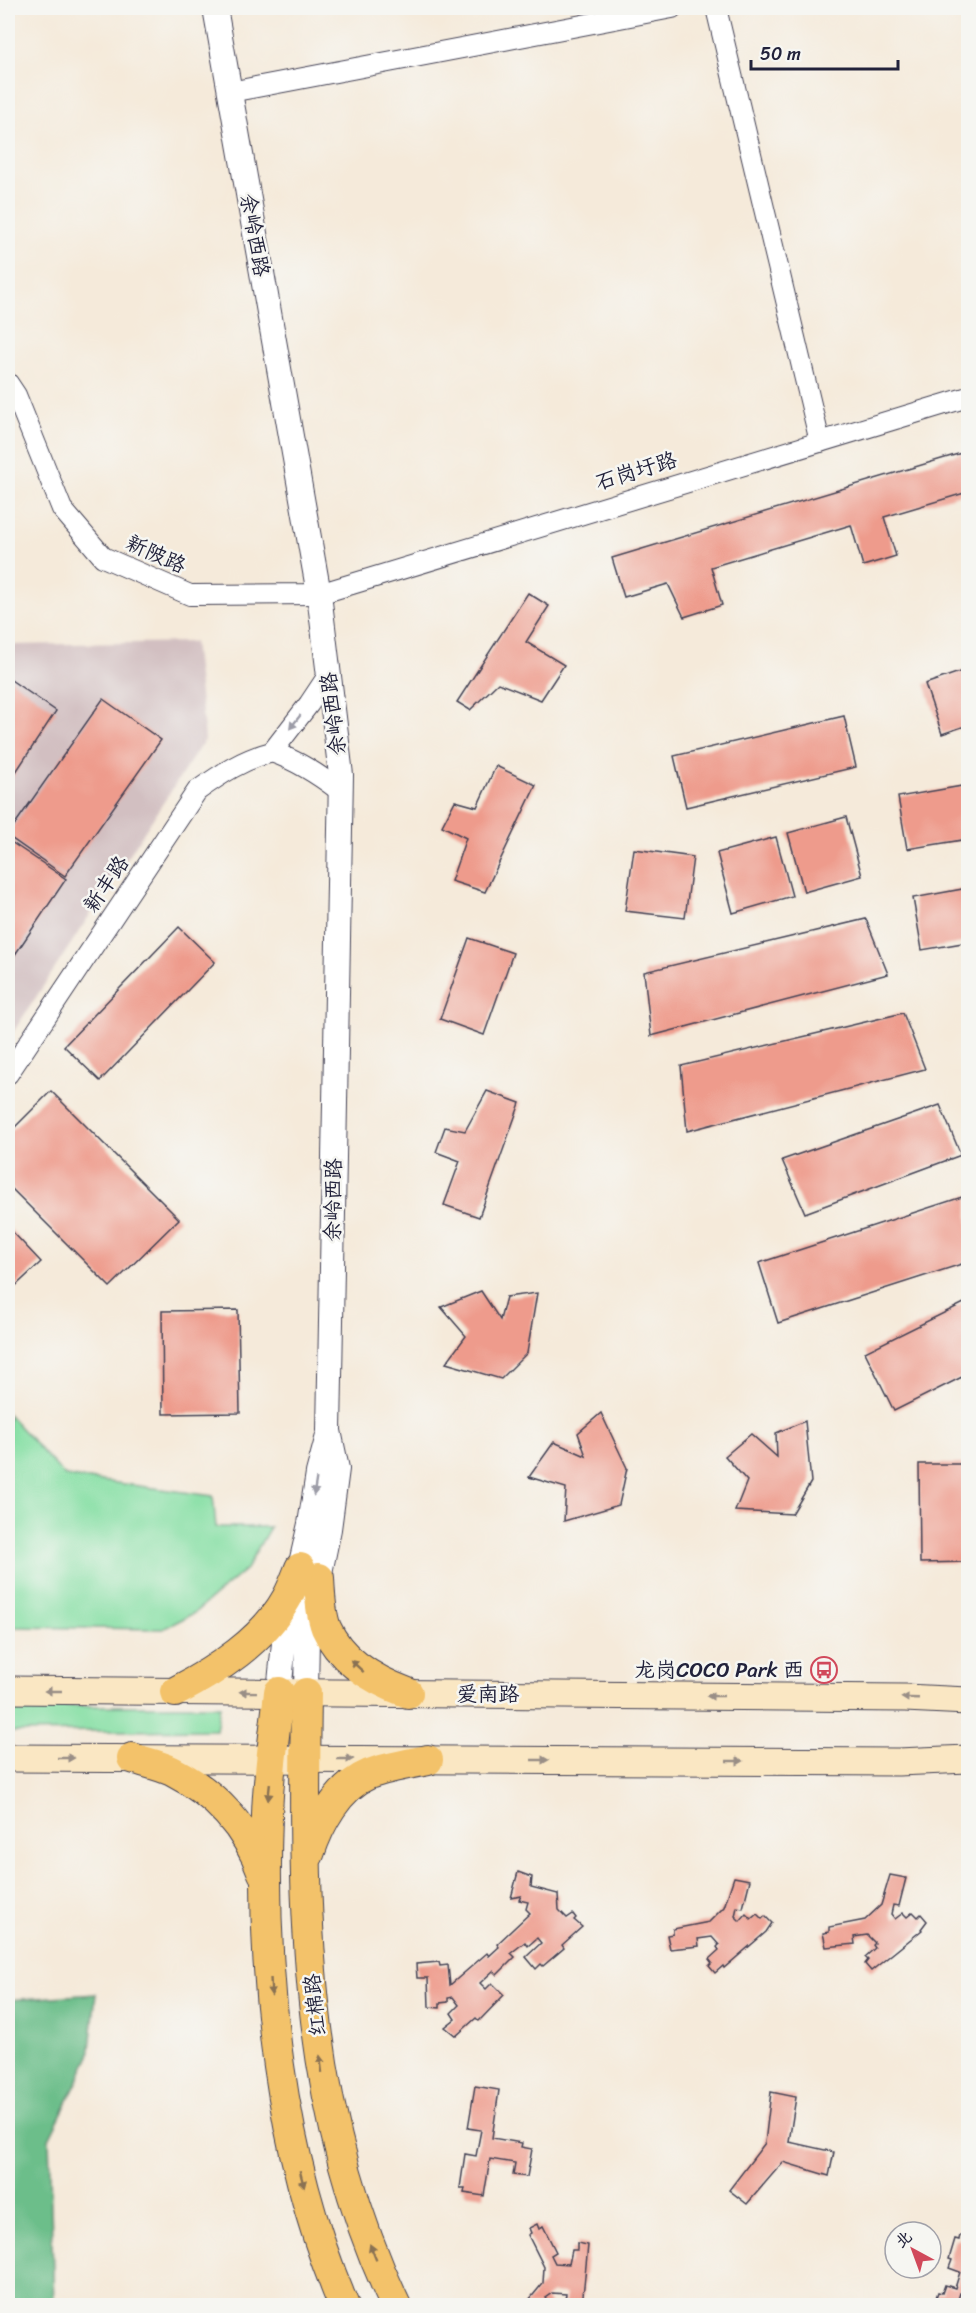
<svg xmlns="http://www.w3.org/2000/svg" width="976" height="2313" font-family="Sriracha,'LXGW WenKai TC',sans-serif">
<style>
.industrial{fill:#d2bfc1}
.green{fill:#86dfa4;stroke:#548070;stroke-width:1.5}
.forest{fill:#6cbe8a;stroke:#477062;stroke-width:1.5}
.building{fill:#ee9b8c}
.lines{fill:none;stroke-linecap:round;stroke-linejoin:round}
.minor-casing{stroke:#424053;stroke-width:22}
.tertiary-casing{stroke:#424053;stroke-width:26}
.secondary-casing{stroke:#424053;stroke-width:29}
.primary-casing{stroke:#424053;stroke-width:32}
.minor{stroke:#fff;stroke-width:20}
.tertiary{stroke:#fff;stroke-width:24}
.secondary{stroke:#fae7c3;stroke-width:27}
.primary{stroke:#f3c26a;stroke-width:30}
.oneway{fill:#9c9ca7}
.oneway2{fill:#8a7252}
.oneway3{fill:#998e86}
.labels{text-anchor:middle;stroke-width:5;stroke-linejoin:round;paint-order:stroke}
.street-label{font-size:21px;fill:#22223b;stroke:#f6f6f2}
.poi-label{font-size:21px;fill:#22223b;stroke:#f6f6f2;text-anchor:end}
</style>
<rect width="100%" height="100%" fill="#f6f6f2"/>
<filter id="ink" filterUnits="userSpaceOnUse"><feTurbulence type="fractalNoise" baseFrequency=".0167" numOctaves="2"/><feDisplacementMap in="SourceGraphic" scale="12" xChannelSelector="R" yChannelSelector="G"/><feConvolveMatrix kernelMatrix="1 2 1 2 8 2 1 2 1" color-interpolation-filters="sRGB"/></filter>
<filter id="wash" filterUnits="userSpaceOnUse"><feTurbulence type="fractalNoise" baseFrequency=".008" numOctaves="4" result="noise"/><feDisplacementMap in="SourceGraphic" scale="24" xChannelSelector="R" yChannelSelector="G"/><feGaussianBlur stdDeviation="1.35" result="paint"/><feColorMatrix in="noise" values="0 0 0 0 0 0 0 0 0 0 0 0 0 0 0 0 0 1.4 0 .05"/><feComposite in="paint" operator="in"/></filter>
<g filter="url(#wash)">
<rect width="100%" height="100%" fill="#f5eada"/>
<polygon class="industrial" points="194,642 205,739 8,1040 8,645"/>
<g class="green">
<polygon points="8,1414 65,1476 213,1496 216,1527 270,1527 246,1569 194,1613 163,1629 8,1627"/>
<polygon points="8,1706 220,1706 216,1730 8,1732"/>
</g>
<polygon class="forest" points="96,1994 89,2058 49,2139 54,2305 8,2305 8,2000"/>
<g id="blocks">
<g class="building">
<polygon points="968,451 968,492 884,517 896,556 863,566 851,525 711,567 722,605 684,617 668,584 624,597 612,558"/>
<polygon points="528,593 549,606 526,642 564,665 541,700 498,683 470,710 457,702"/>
<polygon points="968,669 968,725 942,734 925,684"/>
<polygon points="8,678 56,711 8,784"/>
<polygon points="103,699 161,740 65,876 8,836 8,834"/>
<polygon points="844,716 856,767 686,807 674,756"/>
<polygon points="496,766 536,785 485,892 451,881 466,838 442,826 455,801 477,807"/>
<polygon points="968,785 968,839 907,849 898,797"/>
<polygon points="846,817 862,876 804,892 788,833"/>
<polygon points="776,837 792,896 733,913 717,853"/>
<polygon points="8,840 66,879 8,965"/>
<polygon points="634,849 693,857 685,918 625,911"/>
<polygon points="968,888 968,942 922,950 913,898"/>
<polygon points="866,919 888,974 651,1036 644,972"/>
<polygon points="179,927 215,962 100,1081 64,1046"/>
<polygon points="469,938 513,953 484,1035 440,1019"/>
<polygon points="903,1013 925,1069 687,1131 681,1066"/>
<polygon points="51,1091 179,1219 110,1287 8,1185 8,1134"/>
<polygon points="487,1091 520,1103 479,1217 444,1205 460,1161 436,1152 445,1127 465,1131"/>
<polygon points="940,1105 961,1155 805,1213 782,1160"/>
<polygon points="968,1195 968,1262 778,1323 759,1263"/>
<polygon points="8,1227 41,1262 8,1293"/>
<polygon points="481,1291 500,1320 506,1297 537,1293 527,1353 501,1379 446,1363 466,1336 441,1307"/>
<polygon points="968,1301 968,1374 894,1411 865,1352"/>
<polygon points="238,1310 240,1413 163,1414 162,1311"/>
<polygon points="601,1413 627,1468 619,1505 564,1521 566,1488 529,1477 554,1442 586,1456 578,1433"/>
<polygon points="805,1421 811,1482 792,1514 735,1511 747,1481 725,1456 751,1434 777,1457 776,1433"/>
<polygon points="919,1464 968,1464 968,1562 920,1563"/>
<polygon points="518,1872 532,1877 531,1887 558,1894 559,1910 567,1918 573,1914 576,1918 574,1920 582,1927 562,1945 564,1948 543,1966 541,1964 536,1969 526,1957 541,1943 537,1938 528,1946 525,1942 511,1953 515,1957 497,1975 493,1971 480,1983 486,1989 492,1983 504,1995 479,2021 476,2018 456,2036 445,2027 455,2019 451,2013 459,2005 453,1997 448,1998 448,2002 440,2003 440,2008 429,2007 428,1978 417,1978 416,1964 439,1962 440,1966 448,1965 450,1985 487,1953 489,1956 499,1947 497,1944 530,1913 526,1909 528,1902 519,1900 521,1896 511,1898"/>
<polygon points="890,1875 906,1878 899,1906 893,1905 891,1914 895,1919 903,1913 907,1917 913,1912 918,1917 921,1914 927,1921 921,1929 922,1930 871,1971 865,1964 868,1960 865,1957 875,1948 873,1945 875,1943 867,1935 854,1937 855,1944 826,1947 823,1933 829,1932 829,1927 865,1920 881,1905"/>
<polygon points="734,1877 750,1880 743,1908 737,1907 735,1916 740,1921 746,1914 751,1919 757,1914 762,1919 765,1916 772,1923 766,1932 724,1968 723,1966 715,1973 709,1966 712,1963 709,1959 719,1950 717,1947 719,1945 712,1937 698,1939 699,1946 670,1949 667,1935 673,1934 673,1929 709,1922 724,1907"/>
<polygon points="475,2086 499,2090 492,2138 522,2143 521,2147 532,2149 527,2177 513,2175 515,2163 490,2159 484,2196 464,2193 465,2188 460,2188 465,2154 476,2156 481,2130 468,2128"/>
<polygon points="771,2092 796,2097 789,2142 834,2152 829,2176 783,2162 747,2204 729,2190 765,2143"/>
<polygon points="537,2224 539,2229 543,2226 556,2252 551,2255 555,2263 569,2264 572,2250 577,2250 577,2243 588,2245 582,2306 564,2306 566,2294 552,2293 545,2298 551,2306 524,2306 543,2283 544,2267 528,2235 531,2233 529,2228"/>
<polygon points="960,2235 968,2238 968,2260 965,2270 968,2271 968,2296 960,2293 956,2306 933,2306 938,2292 942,2293 945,2285 955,2288 960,2272 949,2268 952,2260 949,2259 955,2239 959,2240"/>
</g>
</g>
</g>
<g filter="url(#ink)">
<use href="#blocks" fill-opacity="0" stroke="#424053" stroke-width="1.5"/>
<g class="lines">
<defs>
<g id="minor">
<polyline points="716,8 820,442"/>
<polyline points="230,92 672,8"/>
<polyline points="8,383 16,395 62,509 103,557 190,595 319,594 968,397"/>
<path d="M329,674L309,704L272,752C298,761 318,774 340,791"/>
<path d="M8,1074L197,791C221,774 243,759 272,752"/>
</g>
<g id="tertiary">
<polyline points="215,8 319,594 341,775 329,1431 337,1469 329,1529 307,1636 306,1693"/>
<polyline points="279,1692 285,1633 310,1524 318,1473 328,1436"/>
</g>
<g id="secondary">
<polyline points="8,1690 905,1698 968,1701"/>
<polyline points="8,1758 898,1762 968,1759"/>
</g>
<g id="primary">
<path d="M319,1578C320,1594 320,1612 326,1628C341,1662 375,1681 408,1693"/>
<path d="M175,1692C217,1670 263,1641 287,1598C292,1589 296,1578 300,1568"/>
<path d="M279,1692C275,1733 268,1774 267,1815C261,1979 279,2154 344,2306"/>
<path d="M306,1693C303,1906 301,2108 396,2306"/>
<path d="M132,1758C145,1762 159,1765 172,1771C215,1793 247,1828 263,1873"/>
<path d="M309,1854C319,1824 338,1787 369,1774C388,1767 408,1764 428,1760"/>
</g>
</defs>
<use href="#minor" class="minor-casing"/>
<use href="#tertiary" class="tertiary-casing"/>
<use href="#secondary" class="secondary-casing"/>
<use href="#primary" class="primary-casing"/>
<use href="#minor" class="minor"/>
<use href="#tertiary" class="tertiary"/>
<use href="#secondary" class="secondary"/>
<use href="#primary" class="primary"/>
</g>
<defs><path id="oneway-solid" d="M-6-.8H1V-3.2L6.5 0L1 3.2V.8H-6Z" transform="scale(1.5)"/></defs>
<g class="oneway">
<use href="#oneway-solid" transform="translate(295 722) rotate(128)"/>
<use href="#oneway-solid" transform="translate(315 1487) rotate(99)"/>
</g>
<g class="oneway2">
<use href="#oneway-solid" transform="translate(357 1666) rotate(-138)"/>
<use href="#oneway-solid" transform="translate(269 1792) rotate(96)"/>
<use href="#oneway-solid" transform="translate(271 1987) rotate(87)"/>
<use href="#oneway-solid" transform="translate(321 2064) rotate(-97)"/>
<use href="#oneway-solid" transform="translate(302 2179) rotate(75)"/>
<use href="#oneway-solid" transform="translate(373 2252) rotate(-112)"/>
</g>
<g class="oneway3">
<use href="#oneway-solid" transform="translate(53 1691) rotate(-180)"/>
<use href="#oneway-solid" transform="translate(248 1692) rotate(-179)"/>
<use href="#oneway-solid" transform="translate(715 1696) rotate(-180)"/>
<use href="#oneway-solid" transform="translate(910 1698) rotate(-178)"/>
<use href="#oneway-solid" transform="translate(66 1758)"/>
<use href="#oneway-solid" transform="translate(345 1759)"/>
<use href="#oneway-solid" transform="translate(540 1760)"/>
<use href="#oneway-solid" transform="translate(735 1761)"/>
</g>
</g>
<defs>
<symbol id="bus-ring" viewBox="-11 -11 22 22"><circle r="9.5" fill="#f6f6f2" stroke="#d1495b" stroke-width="1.5"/><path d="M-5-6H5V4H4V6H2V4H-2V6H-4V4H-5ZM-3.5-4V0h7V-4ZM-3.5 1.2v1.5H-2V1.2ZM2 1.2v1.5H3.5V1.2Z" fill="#d1495b"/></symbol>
</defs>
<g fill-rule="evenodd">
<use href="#bus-ring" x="809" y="1655" width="30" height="30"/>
</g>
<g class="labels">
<g class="street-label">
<text transform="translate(255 235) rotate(80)" y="7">余岭西路</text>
<text transform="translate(636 471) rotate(-17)" y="7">石岗圩路</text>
<text transform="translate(156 554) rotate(24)" y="7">新陂路</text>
<text transform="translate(333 714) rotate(-97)" y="7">余岭西路</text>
<text transform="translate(106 884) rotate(-56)" y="7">新丰路</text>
<text transform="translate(333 1200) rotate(-89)" y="7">余岭西路</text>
<text x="488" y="1701">爱南路</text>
<text transform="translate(315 2005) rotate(-96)" y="7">红棉路</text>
</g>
<g class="poi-label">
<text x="804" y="1677">龙岗COCO Park 西</text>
</g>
</g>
<rect width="976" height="2313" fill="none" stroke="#f6f6f2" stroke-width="30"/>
<g transform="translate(913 2250) rotate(319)"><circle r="28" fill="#f6f6f2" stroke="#a1a1a9" stroke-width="1.5"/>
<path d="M0-4.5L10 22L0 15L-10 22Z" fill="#d1495b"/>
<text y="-9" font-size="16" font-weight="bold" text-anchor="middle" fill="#22223b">北</text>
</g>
<path d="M751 60v9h147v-9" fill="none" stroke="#22223b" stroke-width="3"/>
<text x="760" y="60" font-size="18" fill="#22223b" stroke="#f6f6f2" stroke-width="4.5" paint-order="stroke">50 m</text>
</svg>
